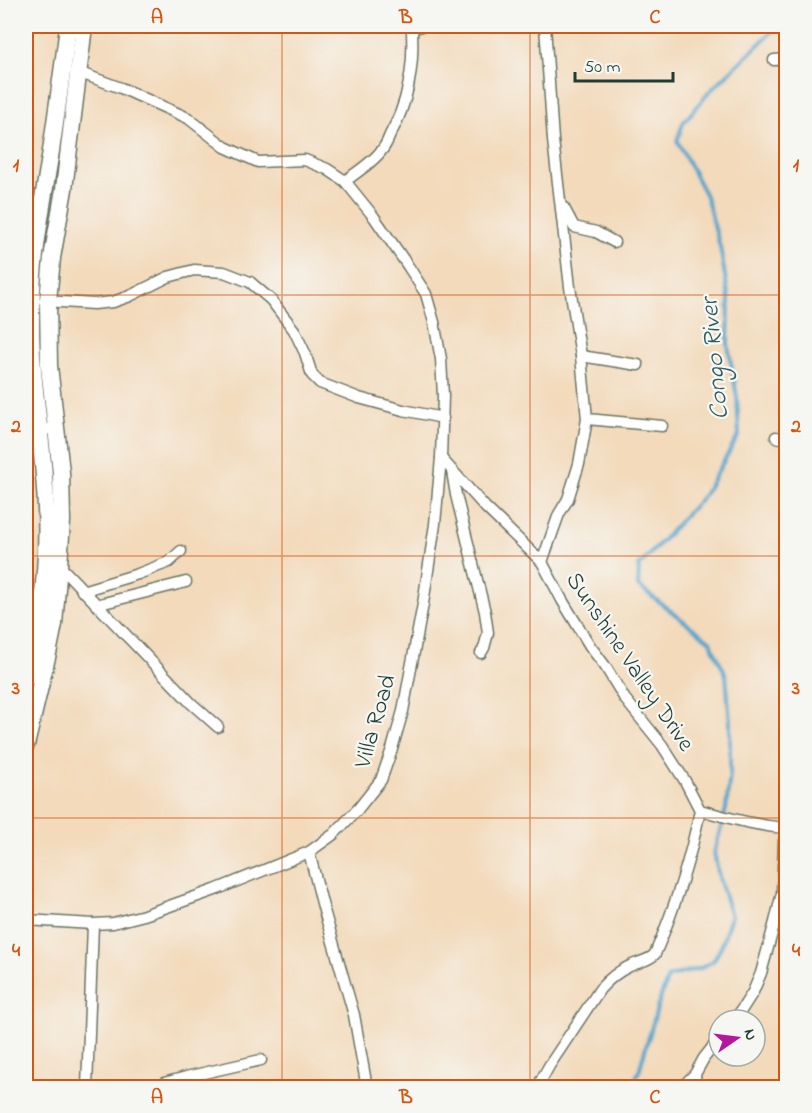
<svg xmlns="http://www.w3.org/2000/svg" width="812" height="1113" font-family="'Indie Flower',sans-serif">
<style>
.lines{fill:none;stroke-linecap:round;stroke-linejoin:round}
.stream{stroke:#4fa3cb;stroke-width:4}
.minor-casing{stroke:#697463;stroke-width:13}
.primary-casing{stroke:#697463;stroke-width:19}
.minor{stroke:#fff;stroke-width:10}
.primary{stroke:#fff;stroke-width:16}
.grid{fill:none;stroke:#d45610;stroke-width:1.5;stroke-opacity:0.55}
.labels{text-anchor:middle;stroke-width:4.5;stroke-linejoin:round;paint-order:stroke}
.street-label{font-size:24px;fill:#1f3d34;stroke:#f6f6f2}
.water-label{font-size:26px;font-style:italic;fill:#2d5c61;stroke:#f6f6f2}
.neatline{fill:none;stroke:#d45610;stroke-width:2}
.grid-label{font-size:20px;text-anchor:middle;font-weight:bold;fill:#d45610}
</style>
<rect width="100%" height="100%" fill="#f6f6f2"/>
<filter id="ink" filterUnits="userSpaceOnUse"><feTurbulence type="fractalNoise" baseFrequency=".0167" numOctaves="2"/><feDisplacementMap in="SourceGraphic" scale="12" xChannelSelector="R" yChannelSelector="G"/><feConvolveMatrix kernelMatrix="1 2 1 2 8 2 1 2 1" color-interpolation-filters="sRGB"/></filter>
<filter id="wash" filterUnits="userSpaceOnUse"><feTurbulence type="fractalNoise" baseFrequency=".008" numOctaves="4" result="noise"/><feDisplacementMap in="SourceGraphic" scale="24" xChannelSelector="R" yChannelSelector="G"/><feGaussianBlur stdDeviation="1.35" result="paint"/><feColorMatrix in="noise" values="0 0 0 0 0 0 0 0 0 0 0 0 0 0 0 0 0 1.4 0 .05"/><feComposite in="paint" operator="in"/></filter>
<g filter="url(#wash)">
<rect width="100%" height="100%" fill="#f3dabb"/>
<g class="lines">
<polyline class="stream" points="631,1088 639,1071 658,1005 668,977 701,968 714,960 721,947 731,916 720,881 714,853 726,809 730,774 730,723 726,675 710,641 638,586 639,566 704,495 739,435 737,397 728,345 729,299 720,247 706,196 677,141 683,123 710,91 778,26"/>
</g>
</g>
<g filter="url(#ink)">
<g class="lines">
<defs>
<g id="minor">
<polyline points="774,60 786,59"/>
<path d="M345,181C357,172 372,163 381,151C385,147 388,140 390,135C408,103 414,67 412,31L414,28L422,26"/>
<polyline points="564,208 574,227 596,232 614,242"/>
<polyline points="44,301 94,304 113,302 130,296 168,277 194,270 224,272 250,282 271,300 294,330 305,353 312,375 320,383 359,398 403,410 443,418"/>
<polyline points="581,356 638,365"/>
<polyline points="587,419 662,426"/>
<polyline points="26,435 56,427"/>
<polyline points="776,437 786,439"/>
<path d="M441,458L486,508L542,562L562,600L590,646L605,666L625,699L662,745L685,781L700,810C729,818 756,826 786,828"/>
<polyline points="452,471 456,495 485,612 488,633 484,648 481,653"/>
<polyline points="542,562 559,514 568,499 579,464 587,419 581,356 570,287 553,140 545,26"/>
<polyline points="59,565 191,703 218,727"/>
<polyline points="82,591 138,574 169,562 181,551"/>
<polyline points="96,605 186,582"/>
<polyline points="309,852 323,907 354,1015 367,1088"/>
<polyline points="26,920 93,924 113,923 144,915 215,890 309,852 334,834 358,809 381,780 392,749 403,711 423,604 435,524 441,458 443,396 441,359 434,322 426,294 408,266 374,217 345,181 327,169 305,160 258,162 225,147 188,118 121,88 75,71"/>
<polyline points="735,1020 753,992 761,973 775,922 782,893 784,841 786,834"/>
<polyline points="87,1088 93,924"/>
<polyline points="156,1088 164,1083 186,1077 261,1060"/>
<path d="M537,1088L549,1066L600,989C608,980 617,972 628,967C637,962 649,961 655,954C675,907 690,861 700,810"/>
<polyline points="681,1088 695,1074"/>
<polyline points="696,1088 695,1074 704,1058 719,1039"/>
</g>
<g id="primary">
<path d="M26,678C45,613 50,543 44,476C40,423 30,371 31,318C31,262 42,206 51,151C57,109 63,68 68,26"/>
<polyline points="26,745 49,649 54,624 59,565 62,521 61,472 49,366 48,301 52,258 64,189 84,26"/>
</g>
</defs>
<use href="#minor" class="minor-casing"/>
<use href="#primary" class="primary-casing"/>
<use href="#minor" class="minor"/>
<use href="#primary" class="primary"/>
</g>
</g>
<path class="grid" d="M282,26V1088M530,26V1088M26,295H786M26,556H786M26,818H786"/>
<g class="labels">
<g class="street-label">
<text transform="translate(631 661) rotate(56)" y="8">Sunshine Valley Drive</text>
<text transform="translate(374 721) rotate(-74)" y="8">Villa Road</text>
</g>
<g class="water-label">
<text transform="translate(713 359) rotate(-95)" y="9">Congo River</text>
</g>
</g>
<rect width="812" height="1113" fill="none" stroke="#f6f6f2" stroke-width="66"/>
<g transform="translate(737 1038) rotate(76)"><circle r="28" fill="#f6f6f2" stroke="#a0aca6" stroke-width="1.5"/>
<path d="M0-4.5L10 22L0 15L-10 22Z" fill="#b5179e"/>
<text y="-9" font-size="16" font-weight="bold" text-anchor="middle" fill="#1f3d34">N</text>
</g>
<path d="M575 72v9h98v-9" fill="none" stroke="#1f3d34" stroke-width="3"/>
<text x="584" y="72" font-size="18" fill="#1f3d34" stroke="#f6f6f2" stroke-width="4.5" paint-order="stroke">50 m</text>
<rect x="33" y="33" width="746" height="1047" class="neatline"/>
<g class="grid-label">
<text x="157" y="23">A</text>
<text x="406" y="23">B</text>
<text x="655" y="23">C</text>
<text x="16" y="171">1</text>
<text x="796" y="171">1</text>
<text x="16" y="432">2</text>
<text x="796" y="432">2</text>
<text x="16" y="694">3</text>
<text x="796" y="694">3</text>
<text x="16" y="956">4</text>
<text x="796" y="956">4</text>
<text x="157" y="1103">A</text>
<text x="406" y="1103">B</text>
<text x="655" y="1103">C</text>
</g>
</svg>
